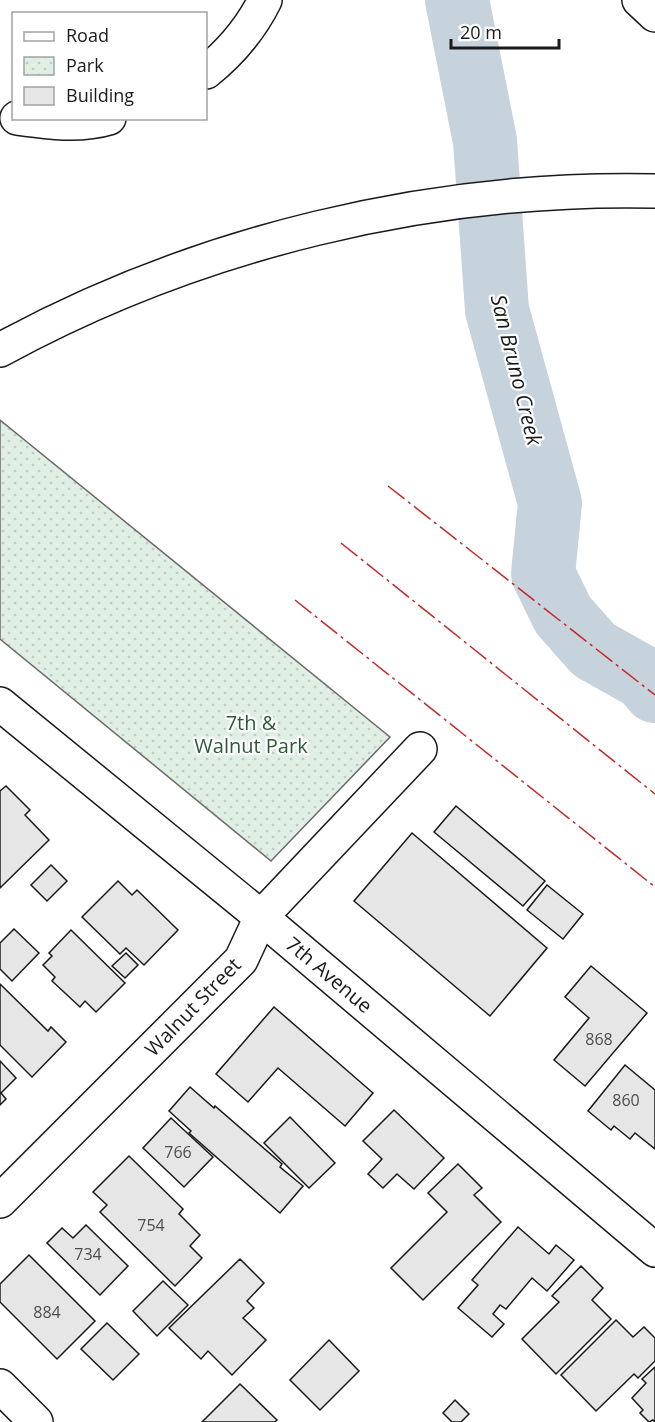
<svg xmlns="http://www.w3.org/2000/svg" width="655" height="1422" font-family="'Open Sans',sans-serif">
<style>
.park{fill:url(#park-dots);stroke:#6a6a6a;stroke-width:1.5}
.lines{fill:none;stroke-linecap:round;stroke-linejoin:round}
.river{stroke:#c6d2dc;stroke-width:64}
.building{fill:#e6e6e6;stroke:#1a1a1a;stroke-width:1.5}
.minor-casing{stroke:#1a1a1a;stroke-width:36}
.highway-casing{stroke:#1a1a1a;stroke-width:36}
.minor{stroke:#fff;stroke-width:33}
.highway{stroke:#fff;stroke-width:33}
.power{stroke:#c62828;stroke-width:1.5;stroke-dasharray:21 4.5 3 4.5;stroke-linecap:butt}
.labels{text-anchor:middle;stroke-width:4.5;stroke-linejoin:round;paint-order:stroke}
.number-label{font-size:16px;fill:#4d4d4d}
.park-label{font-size:20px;fill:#2b5a34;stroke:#fff}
.street-label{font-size:20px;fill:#1a1a1a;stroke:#fff}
.water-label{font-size:21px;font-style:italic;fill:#1a1a1a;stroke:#fff}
</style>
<defs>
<pattern id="park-dots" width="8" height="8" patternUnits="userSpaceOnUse" patternTransform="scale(1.5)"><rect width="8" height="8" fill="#e0efe3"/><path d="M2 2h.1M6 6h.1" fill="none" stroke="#c0ccc2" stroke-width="1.8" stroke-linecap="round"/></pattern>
</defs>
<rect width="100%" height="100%" fill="#fff"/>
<polygon class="park" points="0,420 390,737 271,861 0,639"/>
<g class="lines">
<polyline class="river" points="457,0 485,141 497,310 550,503 543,574 563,615 594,650 644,678 655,691"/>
</g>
<g class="building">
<polygon points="6,786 30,810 25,815 49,840 0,888 0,791"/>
<polygon points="456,806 545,881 523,906 434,832"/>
<polygon points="412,833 547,948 490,1016 354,901"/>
<polygon points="51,865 67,881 47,901 31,885"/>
<polygon points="118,881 132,895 137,890 178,930 144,965 126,948 120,954 82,917"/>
<polygon points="547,885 583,914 563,939 527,910"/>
<polygon points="14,929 39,953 12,981 0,969 0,943"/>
<polygon points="71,930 125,983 96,1012 85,1001 80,1007 52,981 55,977 43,965 52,956 49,953"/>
<polygon points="126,953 138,965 125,978 112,966"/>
<polygon points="591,966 647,1013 585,1086 554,1060 589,1018 565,997"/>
<polygon points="0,984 48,1031 51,1027 66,1042 32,1077 0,1045"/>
<polygon points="274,1007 373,1093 345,1126 278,1068 248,1102 216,1074"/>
<polygon points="0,1061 16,1078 1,1093 6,1099 0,1105"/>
<polygon points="625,1065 655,1090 655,1149 635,1133 630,1139 614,1126 611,1130 588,1111"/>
<polygon points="190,1087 214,1108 215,1106 282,1164 280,1167 303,1186 280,1213 189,1133 191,1131 169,1111"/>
<polygon points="394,1110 444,1158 414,1189 397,1174 383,1188 368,1174 382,1159 363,1141"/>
<polygon points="290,1117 335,1163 309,1188 264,1143"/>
<polygon points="171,1118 213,1157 184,1187 143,1148"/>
<polygon points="129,1156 183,1209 179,1214 200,1235 190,1246 202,1258 175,1286 100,1212 107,1205 93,1192"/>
<polygon points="458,1164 482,1188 474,1195 501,1222 423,1300 391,1268 447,1212 428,1193"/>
<polygon points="86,1225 128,1266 100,1295 47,1243 62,1228 73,1238"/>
<polygon points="518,1227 549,1254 556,1245 574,1260 547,1291 532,1278 506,1309 500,1305 493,1314 504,1324 492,1337 458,1308 478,1285 472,1280"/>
<polygon points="29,1255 95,1321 57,1359 0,1302 0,1284"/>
<polygon points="240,1259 264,1283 247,1301 254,1308 243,1318 266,1340 232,1375 208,1351 201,1359 169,1328"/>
<polygon points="581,1266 603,1288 592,1300 611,1319 556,1374 522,1339 559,1302 552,1296"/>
<polygon points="163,1281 188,1305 157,1336 133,1311"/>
<polygon points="616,1320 633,1337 644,1327 655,1338 655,1361 638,1378 634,1374 596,1411 561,1375"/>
<polygon points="107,1323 139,1354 113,1380 81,1349"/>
<polygon points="329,1340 359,1371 320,1410 290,1380"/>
<polygon points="655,1367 655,1422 653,1420 649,1422 640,1413 643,1410 632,1398 646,1383 642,1379"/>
<polygon points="240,1384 277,1420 275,1422 202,1422"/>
<polygon points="455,1400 469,1414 461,1422 452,1422 443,1413"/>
</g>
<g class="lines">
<defs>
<g id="minor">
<polyline points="0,704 261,917 655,1250"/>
<polyline points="0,1201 241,960 261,917 420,749"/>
<polyline points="0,1386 36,1422"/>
</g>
<g id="highway">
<polyline points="639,0 655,15"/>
<path d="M206,72C231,52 251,28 265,0"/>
<path d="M17,118C46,122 79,127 109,118"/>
<path d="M0,350C198,242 430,186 655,191"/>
</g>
</defs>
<use href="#minor" class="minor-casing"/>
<use href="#highway" class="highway-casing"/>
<use href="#minor" class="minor"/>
<use href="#highway" class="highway"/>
<g class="power">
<polyline points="388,486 655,695"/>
<polyline points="341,543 655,794"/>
<polyline points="295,600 655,887"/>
</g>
</g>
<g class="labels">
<g class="number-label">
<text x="599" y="1045">868</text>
<text x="626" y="1106">860</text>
<text x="178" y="1158">766</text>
<text x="151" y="1231">754</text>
<text x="88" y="1260">734</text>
<text x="47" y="1318">884</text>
</g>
<g class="park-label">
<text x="251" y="730">7th &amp;<tspan x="251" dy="23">Walnut Park</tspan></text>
</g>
<g class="street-label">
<text transform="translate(329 975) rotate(40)" y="7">7th Avenue</text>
<text transform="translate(193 1007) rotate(-46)" y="7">Walnut Street</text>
</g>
<g class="water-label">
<text transform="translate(516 370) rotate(76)" y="7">San Bruno Creek</text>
</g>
</g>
<rect x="12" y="12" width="195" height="108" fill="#ffffff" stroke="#a3a3a3" stroke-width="1.5"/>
<rect x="24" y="32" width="30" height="9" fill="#ffffff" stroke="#a3a3a3" stroke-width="1.5"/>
<text x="66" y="42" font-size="18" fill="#1a1a1a">Road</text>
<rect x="24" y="57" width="30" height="18" fill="url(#park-dots)" stroke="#a3a3a3" stroke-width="1.5"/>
<text x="66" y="72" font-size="18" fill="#1a1a1a">Park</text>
<rect x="24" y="87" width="30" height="18" fill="#e6e6e6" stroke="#a3a3a3" stroke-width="1.5"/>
<text x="66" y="102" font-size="18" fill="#1a1a1a">Building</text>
<path d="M451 39v9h108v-9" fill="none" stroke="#1a1a1a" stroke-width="3"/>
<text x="460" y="39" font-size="18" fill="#1a1a1a" stroke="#ffffff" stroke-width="4.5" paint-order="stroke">20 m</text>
</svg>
